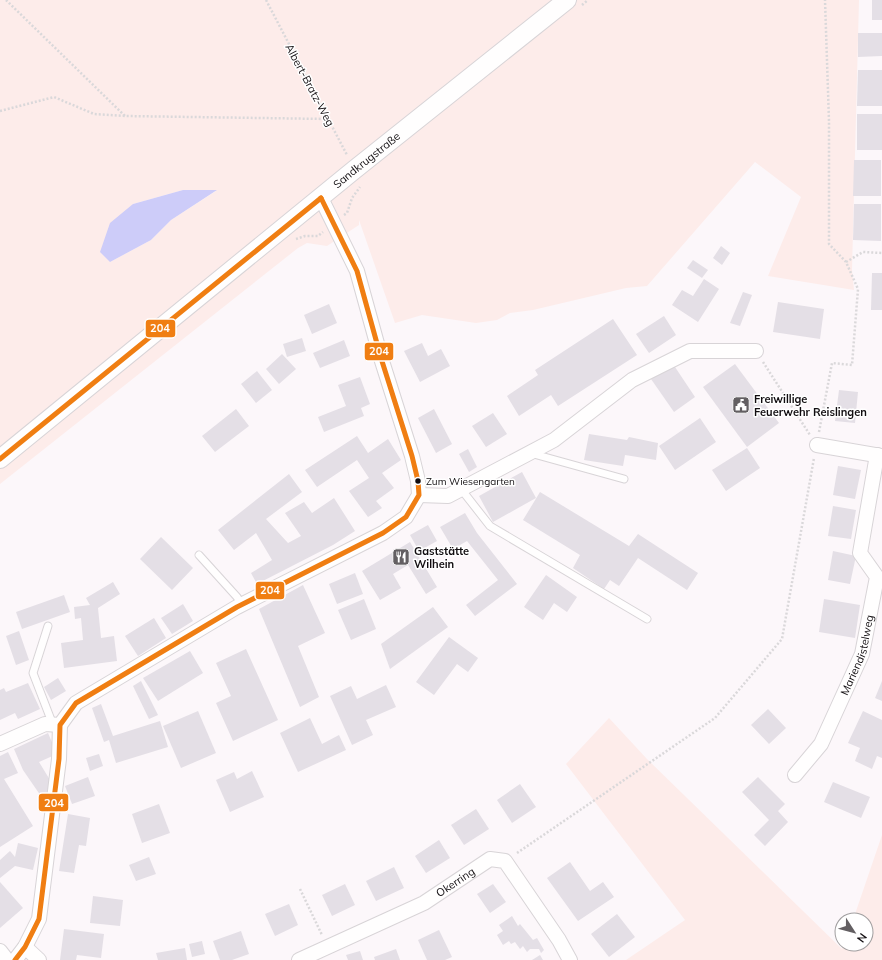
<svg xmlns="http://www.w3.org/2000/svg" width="882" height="960" font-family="Mulish,sans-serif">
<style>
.green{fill:#fdecea;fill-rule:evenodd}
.water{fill:#cdccf9}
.building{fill:#e4dfe6}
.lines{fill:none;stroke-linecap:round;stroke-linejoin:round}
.service-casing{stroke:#d8d4d7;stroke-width:9}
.minor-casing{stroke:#d8d4d7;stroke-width:16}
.tertiary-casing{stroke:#d8d4d7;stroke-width:20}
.path{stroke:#dad8da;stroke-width:2.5;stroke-dasharray:2 2;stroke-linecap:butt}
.service{stroke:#fffefe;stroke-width:7}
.minor{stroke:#fffefe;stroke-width:14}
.tertiary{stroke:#fffefe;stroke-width:18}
.bus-1-casing{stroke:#fff;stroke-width:8}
.bus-1{stroke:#f07e12;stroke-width:5}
.bus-dot{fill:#110d10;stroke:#fff;stroke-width:1.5}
.labels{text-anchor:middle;stroke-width:3;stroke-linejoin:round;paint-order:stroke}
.bus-label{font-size:10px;fill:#110d10;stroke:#fff;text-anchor:start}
.street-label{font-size:11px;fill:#110d10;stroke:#fff}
.poi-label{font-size:11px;font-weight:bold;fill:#110d10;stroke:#fff;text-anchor:start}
.line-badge{stroke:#fff;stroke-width:1.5}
.badge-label{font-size:11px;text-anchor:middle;font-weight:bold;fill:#fff}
</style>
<rect width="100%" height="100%" fill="#fcf7fa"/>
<g class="green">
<path d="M0,0H859L852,270L854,290L768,276L801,197L755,162L647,286L626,288L533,310L510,313L497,320L476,323L422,315L395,323L359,220V225L327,246L307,243L298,248L0,484ZM183,190L216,191L171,220L151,240L110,262L133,204Z"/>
<polygon points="609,718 647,759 842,949 844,944 866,944 866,920 853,920 882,835 882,960 626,960 685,920 566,764"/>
</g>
<polygon class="water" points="183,190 217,190 171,220 151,240 110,262 100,252 110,223 133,204"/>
<g class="building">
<rect x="872" y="0" width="10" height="20"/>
<polygon points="858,33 882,33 882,56 858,57"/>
<polygon points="858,70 882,70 882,106 857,106"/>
<rect x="857" y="114" width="25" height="36"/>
<polygon points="854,160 881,160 881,196 853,196"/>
<polygon points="854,204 881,204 881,241 853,240"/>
<polygon points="721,246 730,253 722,265 713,258"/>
<polygon points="693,260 708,270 702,278 687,268"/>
<polygon points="872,273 882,273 882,310 871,310"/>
<polygon points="704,279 719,289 698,322 672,305 682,290 693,296"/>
<polygon points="743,292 752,295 740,326 730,323"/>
<polygon points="778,302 824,309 820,339 773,332"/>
<polygon points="329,304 337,323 312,334 304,315"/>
<polygon points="664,316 676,335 649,353 636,334"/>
<polygon points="613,319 637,355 558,406 551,395 519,416 507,396 538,375 535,370"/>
<polygon points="302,338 306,351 287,357 283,344"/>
<polygon points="344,340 350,356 320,368 313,353"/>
<polygon points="422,343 428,356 441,349 450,366 420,382 404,351"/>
<polygon points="282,354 296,369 279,384 266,369"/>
<polygon points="673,364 695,397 674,412 651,379"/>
<polygon points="735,364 779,423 747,447 703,387"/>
<polygon points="257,371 272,390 256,403 241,384"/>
<polygon points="360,377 370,404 361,408 364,416 324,432 318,417 346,406 338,385"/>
<polygon points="839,390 858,392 855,423 835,421"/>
<polygon points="236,409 249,426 215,452 202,436"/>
<polygon points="434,409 452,444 436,453 418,418"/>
<polygon points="493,413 507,434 486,447 472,426"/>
<polygon points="700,418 716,442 675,470 659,446"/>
<polygon points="589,434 627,440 629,437 658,443 656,460 625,455 623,466 584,460"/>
<polygon points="357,436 368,453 388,439 401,460 382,473 394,488 376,501 382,508 368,517 349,491 369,478 357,460 317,487 305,470"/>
<polygon points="747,448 760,468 726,491 712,470"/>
<polygon points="468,449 477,467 469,472 459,454"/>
<polygon points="838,466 861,470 855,499 833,495"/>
<polygon points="522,472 536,498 493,522 479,496"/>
<polygon points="289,474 302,492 266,519 288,543 301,536 285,513 304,502 312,513 334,498 355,531 333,545 257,584 251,573 272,560 256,533 234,550 218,530"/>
<polygon points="540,492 629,546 638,534 698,573 687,590 638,558 619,586 610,580 604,589 573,568 580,555 523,520"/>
<polygon points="833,506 856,510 851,539 828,536"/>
<polygon points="465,513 477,533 517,584 475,616 466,605 498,580 467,541 453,549 440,527"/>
<polygon points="428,525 437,541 419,551 410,535"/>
<polygon points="161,537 193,568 172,590 140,559"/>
<polygon points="410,542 437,587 426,594 408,565 393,574 401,588 380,600 362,571"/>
<polygon points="833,551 856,556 850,584 828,580"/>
<polygon points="355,573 363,594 337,604 329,584"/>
<polygon points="546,575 577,597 567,612 554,603 543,620 524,607"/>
<polygon points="113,582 120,594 98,608 101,638 114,636 117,661 64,668 61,643 83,640 81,618 75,619 74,607 90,605 86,598"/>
<polygon points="303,585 325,633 298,646 319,697 300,707 259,609"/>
<polygon points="64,595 70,612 22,629 16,612"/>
<polygon points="364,599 376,629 351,640 338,610"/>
<polygon points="824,599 860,605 855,638 819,632"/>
<polygon points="183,604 193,621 172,634 161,618"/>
<polygon points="433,607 448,627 390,669 381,644"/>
<polygon points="154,618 166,638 138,656 125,636"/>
<polygon points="19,631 29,660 16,665 6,636"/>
<polygon points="449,637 478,658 468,672 457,664 434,695 416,682"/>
<polygon points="246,649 278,720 233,741 216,703 231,696 216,663"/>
<polygon points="190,651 203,673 158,701 143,678"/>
<polygon points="58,678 66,691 51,700 44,687"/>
<polygon points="141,681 158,715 149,719 133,686"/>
<polygon points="882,681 882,701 875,698"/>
<polygon points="28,683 40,709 18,719 15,713 0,720 0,690 4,688 6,692"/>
<polygon points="386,685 396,707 366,720 373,735 352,745 330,696 351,686 357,699"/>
<polygon points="101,704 113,736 160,721 168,747 116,763 109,740 104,742 92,708"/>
<polygon points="768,709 786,728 769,744 751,725"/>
<polygon points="198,711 216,753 181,768 163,726"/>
<polygon points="863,711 882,720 882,758 877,756 872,769 855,761 860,748 848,743"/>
<polygon points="310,718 322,744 339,735 346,750 298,772 280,733"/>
<polygon points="48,733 57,754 39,762 50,780 45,802 23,770 14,749"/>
<polygon points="8,752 18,773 4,779 33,826 0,847 0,756"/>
<polygon points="99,754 103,766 90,771 86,758"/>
<polygon points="252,771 264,797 230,812 216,780 234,772 237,779"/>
<polygon points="88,777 95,796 72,804 65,786"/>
<polygon points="758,777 785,804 778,811 788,822 765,846 754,835 769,820 742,792"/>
<polygon points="833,782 870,797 861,818 824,802"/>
<polygon points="520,784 536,807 512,823 497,800"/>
<polygon points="159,804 170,833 142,843 132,814"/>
<polygon points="476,809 489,829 464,845 451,825"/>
<polygon points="68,814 90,818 86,846 79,845 74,873 59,871"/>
<polygon points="439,840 450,858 426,873 415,856"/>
<polygon points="18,843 38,848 33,870 15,866 0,878 0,860 10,851 15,857"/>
<polygon points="149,857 156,874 136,881 129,865"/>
<polygon points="570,862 590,891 603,882 614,897 578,921 547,878"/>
<polygon points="394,867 404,888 376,901 366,881"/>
<polygon points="0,882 23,908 0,928"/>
<polygon points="345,884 355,905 332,916 322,895"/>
<polygon points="493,884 506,902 490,913 477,894"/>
<polygon points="93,896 123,900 120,926 90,923"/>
<polygon points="289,904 298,925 275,936 265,914"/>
<polygon points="617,914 635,937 609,957 591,934"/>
<polygon points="512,916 518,926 520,924 533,940 537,938 544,950 541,953 539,949 530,949 527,952 523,946 520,949 515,942 511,944 509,941 503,945 497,935 503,931 499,925"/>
<polygon points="64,929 104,934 101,958 77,955 76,960 60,960"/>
<polygon points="439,930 452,957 445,960 427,960 418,940"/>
<polygon points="241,931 249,954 232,960 220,960 213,941"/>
<polygon points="202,941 205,954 192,957 189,944"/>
<polygon points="185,948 187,960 158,960 156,953"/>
<polygon points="396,949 400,960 375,960 374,957"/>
<polygon points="360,951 363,960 348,960 346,955"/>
<polygon points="540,955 543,960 532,960"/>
</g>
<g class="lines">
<defs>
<g id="service">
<polyline points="530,453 624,479"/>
<polyline points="461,489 490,526 647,619"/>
<polyline points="199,555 237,597 242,605"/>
<polyline points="48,626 33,673 53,725"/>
</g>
<g id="minor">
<polyline points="817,445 882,456"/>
<polyline points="419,495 448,496 554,440 632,380 690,351 756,351"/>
<polyline points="0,744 45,724 60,725"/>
<path id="s1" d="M795,775L821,744L862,654L877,577L860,553L877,455"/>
<polyline points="25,947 39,960"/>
<polyline points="0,951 7,960"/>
<polyline points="15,960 25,947 39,919 59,759 60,725 76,703 237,607 383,533 406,517 419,495 418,481 412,456 381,358 357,271 321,198"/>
<path id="s2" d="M299,960L424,903L490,859L505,861L559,940L570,960"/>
</g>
<g id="tertiary">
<path id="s3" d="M0,459L354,170L567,0"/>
</g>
</defs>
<use href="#service" class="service-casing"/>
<use href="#minor" class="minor-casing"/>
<use href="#tertiary" class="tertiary-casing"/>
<g class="path">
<polyline points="6,0 125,116"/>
<polyline points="266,0 347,155"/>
<polyline points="582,5 588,0"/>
<polyline points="0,111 54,97 94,114 125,116 328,119"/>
<polyline points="344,215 347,213 352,198 360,187"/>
<polyline points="296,239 305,236 318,236 323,232"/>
<polyline points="846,262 863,252 882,253"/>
<polyline points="763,362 810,435"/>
<polyline points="819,432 832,363 852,365 858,289 846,262 829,244 829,121 825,0"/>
<polyline points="517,853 715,718 782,639 814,458"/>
<polyline points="300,889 322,935"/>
</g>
<use href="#service" class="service"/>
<use href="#minor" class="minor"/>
<use href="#tertiary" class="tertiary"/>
<defs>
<g id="bus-1">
<polyline points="0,459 321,198"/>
<polyline points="15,960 25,947 39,919 59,759 60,725 76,703 237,607 383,533 406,517 419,495 418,481 412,456 381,358 357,271 321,198"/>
</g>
</defs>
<use href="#bus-1" class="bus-1-casing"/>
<use href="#bus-1" class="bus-1"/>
</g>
<defs>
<symbol id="civic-square" viewBox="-11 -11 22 22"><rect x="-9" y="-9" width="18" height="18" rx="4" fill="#635f62" stroke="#fff"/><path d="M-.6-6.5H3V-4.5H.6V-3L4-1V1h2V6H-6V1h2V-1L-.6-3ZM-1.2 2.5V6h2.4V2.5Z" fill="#fff"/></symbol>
<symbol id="restaurant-square" viewBox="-11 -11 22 22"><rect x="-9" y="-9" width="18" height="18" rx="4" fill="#635f62" stroke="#fff"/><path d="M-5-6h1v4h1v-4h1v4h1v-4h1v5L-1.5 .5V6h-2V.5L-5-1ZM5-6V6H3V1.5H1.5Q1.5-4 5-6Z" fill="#fff"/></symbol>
</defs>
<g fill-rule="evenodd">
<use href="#civic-square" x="731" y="395" width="20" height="20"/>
<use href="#restaurant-square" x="391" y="547" width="20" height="20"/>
</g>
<circle class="bus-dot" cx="418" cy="481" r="3.5"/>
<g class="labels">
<g class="bus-label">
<text x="426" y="485">Zum Wiesengarten</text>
</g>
<g class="street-label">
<text transform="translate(310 85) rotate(62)" y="4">Albert-Bratz-Weg</text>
<text dy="4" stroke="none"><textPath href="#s3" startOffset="473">Sandkrugstraße</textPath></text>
<text dy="4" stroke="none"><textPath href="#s1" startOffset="137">Mariendistelweg</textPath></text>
<text dy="4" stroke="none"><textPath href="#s2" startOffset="175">Okerring</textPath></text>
</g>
<g class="poi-label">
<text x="754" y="403">Freiwillige<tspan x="754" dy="13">Feuerwehr Reislingen</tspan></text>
<text x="414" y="555">Gaststätte<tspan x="414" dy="13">Wilhein</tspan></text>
</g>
</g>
<g class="line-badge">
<rect x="145" y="319" width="31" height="19" rx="4" fill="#f07e12"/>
<rect x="364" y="342" width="30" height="19" rx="4" fill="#f07e12"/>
<rect x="255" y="581" width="30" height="19" rx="4" fill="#f07e12"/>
<rect x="38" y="793" width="31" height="19" rx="4" fill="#f07e12"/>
</g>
<g class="badge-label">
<text x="160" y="332">204</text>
<text x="379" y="355">204</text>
<text x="270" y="594">204</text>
<text x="54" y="807">204</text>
</g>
<g transform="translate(854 932) rotate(126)"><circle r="19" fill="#ffffff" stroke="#a09e9f"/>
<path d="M0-3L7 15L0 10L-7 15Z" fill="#635f62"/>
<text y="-6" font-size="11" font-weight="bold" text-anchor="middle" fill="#110d10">N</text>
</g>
</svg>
